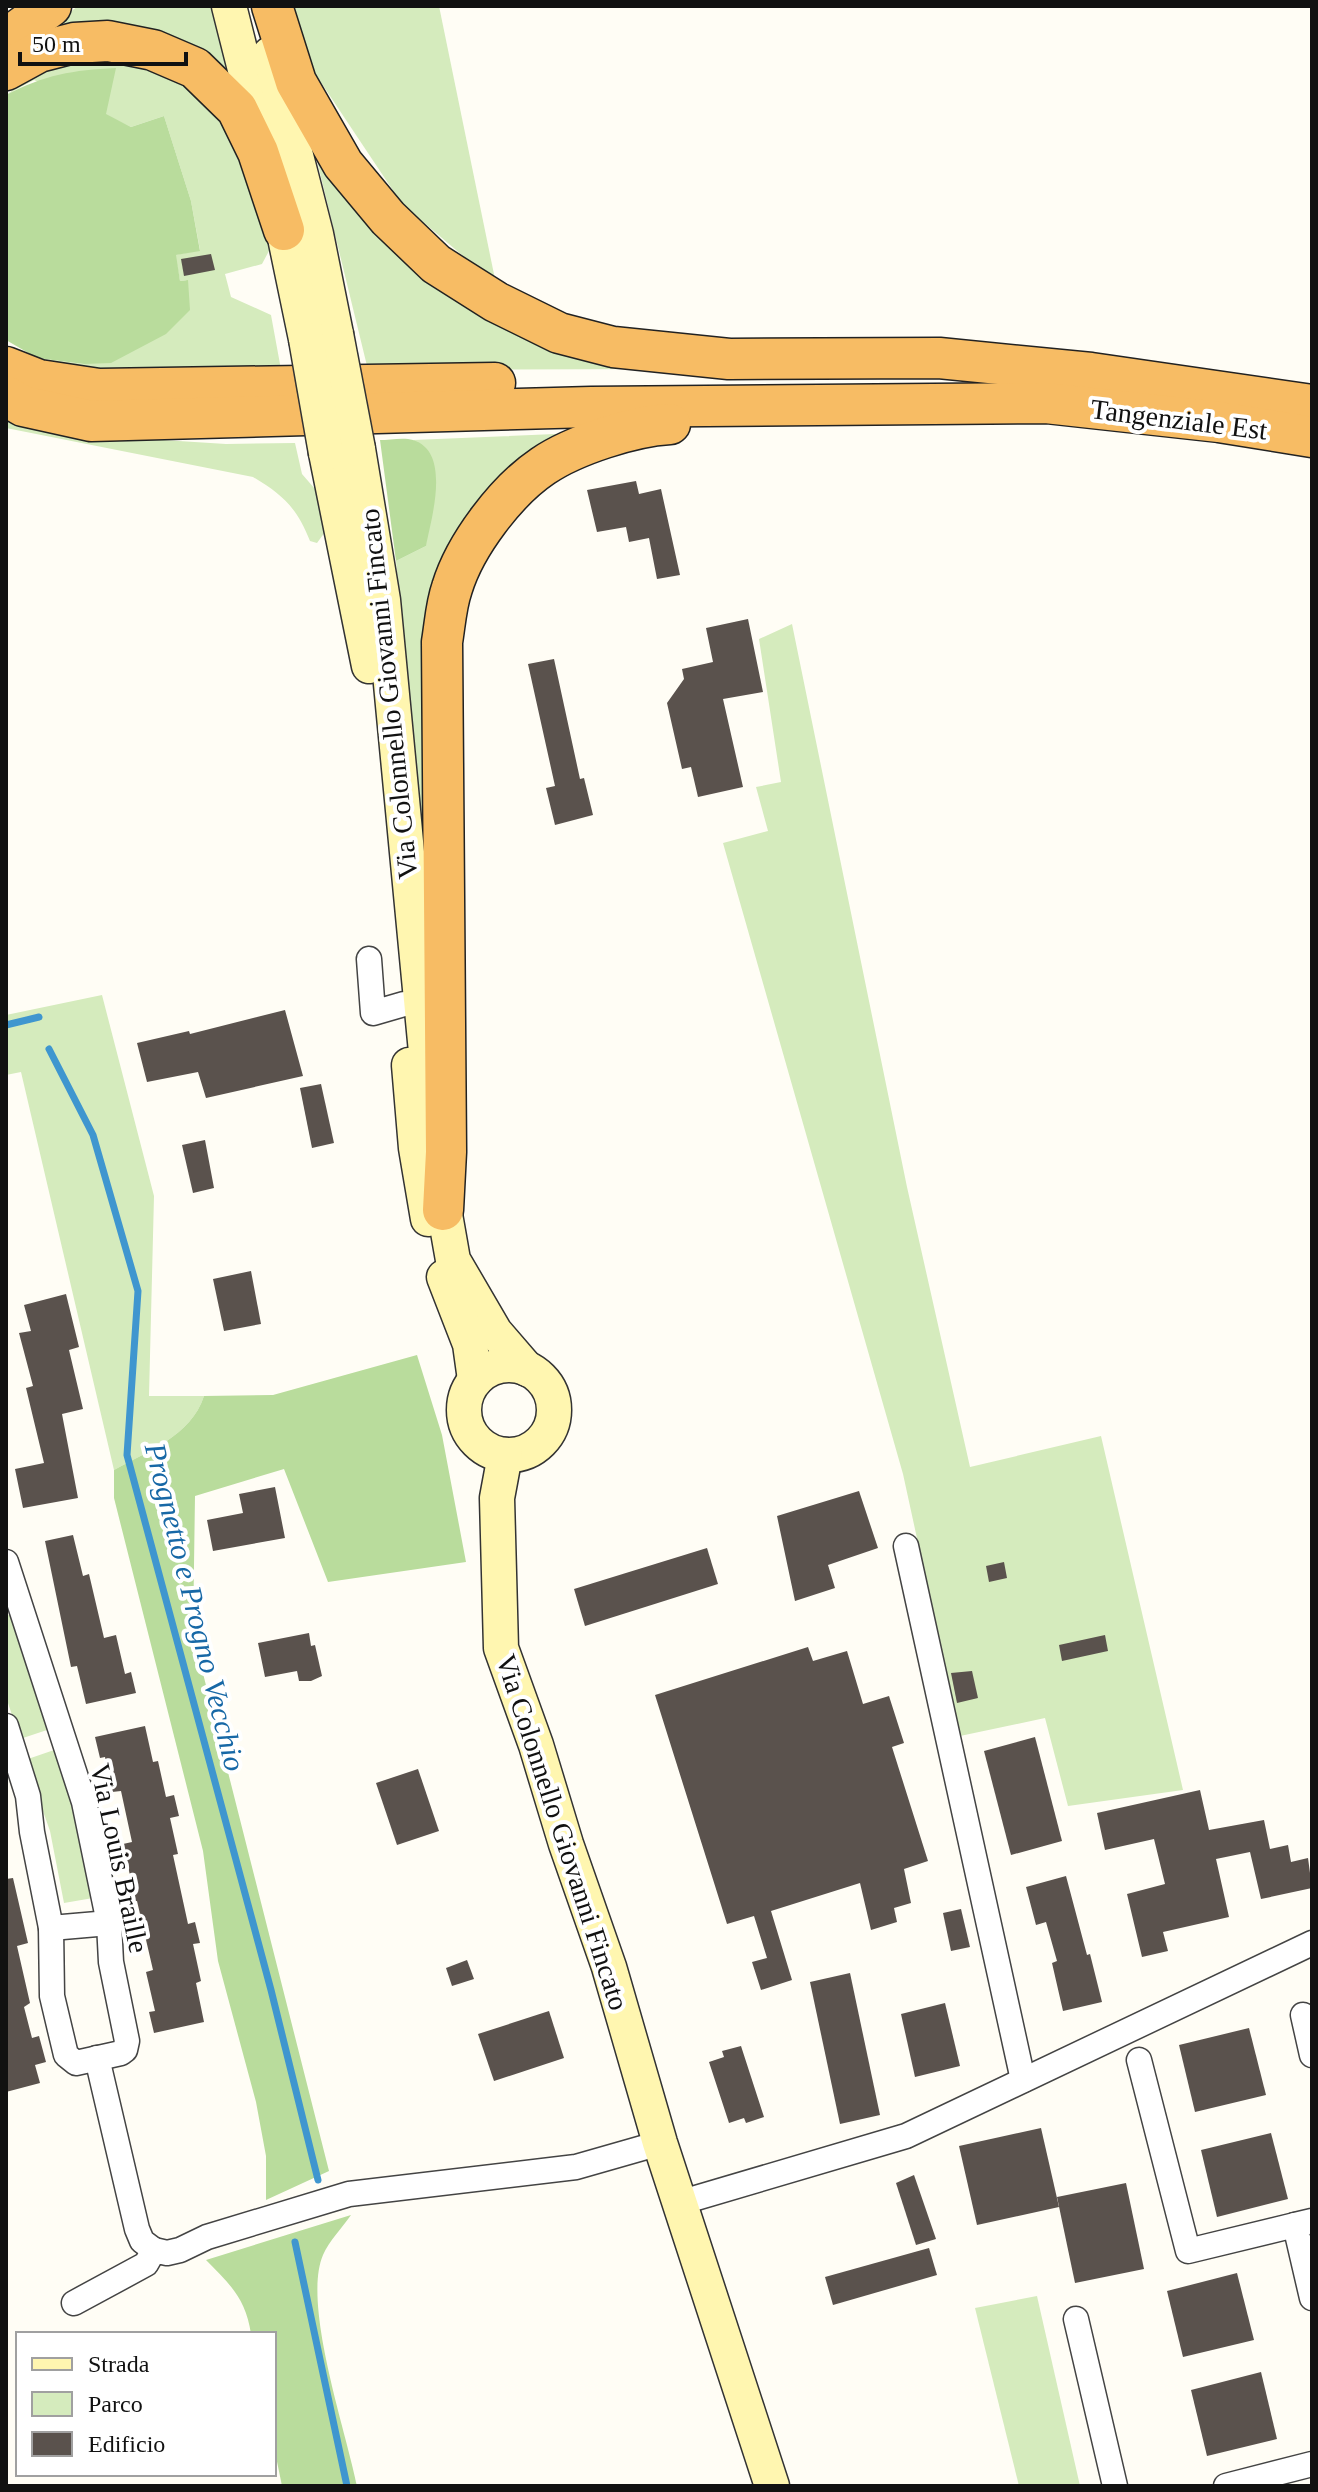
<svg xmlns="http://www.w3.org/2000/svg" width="1318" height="2492" font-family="'Times New Roman',serif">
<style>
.green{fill:#d5ebbd}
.forest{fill:#b9dc9c}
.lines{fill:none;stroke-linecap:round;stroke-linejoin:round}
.stream{stroke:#3f96cf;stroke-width:7}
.building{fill:#5a524d}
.minor-casing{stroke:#444;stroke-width:27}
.secondary-casing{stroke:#333;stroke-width:37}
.trunk-casing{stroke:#222;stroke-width:43}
.minor{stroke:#fff;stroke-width:24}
.secondary{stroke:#fff6b0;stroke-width:34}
.trunk{stroke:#f7bc64;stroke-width:40}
.secondary-bridge-casing{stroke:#333;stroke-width:37;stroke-linecap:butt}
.secondary-bridge{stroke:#fff6b0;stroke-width:34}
.labels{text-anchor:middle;stroke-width:8;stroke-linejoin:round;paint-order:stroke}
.street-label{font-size:28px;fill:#111;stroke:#fff}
.water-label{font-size:30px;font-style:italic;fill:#1768a6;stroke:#fff}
</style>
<rect width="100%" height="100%" fill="#fffdf5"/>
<g class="green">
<polygon points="78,6 221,6 245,86 44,32"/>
<polygon points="291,6 439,6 496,284 402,204 306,60"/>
<polygon points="77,61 125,61 172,76 213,101 254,175 270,249 262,264 225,274 231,297 271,315 282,375 85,374 37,358 84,364 187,280 180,281 175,255 200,250 191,201 164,116 131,127 34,80 6,95 33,76"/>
<polygon points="310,132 389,240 656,369 368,370"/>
<path d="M6,413L84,435L226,444L295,443L302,474L315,489L325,532L317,543L310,541C297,508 283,495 253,477L6,428Z"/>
<polygon points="602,432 470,539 431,947 396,561 426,546 428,452 413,440"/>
<polygon points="792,624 907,1187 970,1467 1101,1436 1183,1790 1068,1806 1045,1718 960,1736 903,1474 723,843 768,831 756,787 781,782 759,639"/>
<path d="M102,995L154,1196L149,1396H204C191,1436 148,1451 114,1470L21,1072L6,1075V1015Z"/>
<polygon points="13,1613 50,1729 20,1739 6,1697 6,1616"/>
<polygon points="57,1749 81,1819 93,1898 64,1903 50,1831 25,1760"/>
<polygon points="1037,2296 1080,2486 1019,2486 975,2308"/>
</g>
<g class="forest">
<path d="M116,68L106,114L131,127L164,116L191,201L200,251L176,255L180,281L188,280L190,310L166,334L111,363L84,364L37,358L6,340V95C44,75 73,70 116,68Z"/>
<path d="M380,440C389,440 404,437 413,440C452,452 431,519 426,546L396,561Z"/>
<path d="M417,1355L442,1435L466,1562L328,1582L284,1469L195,1496L193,1634L329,2171L266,2200V2156L256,2102L218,1961L203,1851L114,1498V1470C148,1451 191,1436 204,1396L273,1395Z"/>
<path d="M351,2215C343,2227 329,2241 323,2255C302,2304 346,2430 357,2486H282L274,2447V2334H251C246,2299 230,2284 206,2260Z"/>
</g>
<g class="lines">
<g class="stream">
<polyline points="6,1025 39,1017"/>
<polyline points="49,1049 93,1135 138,1291 127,1455 271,1990 318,2180"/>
<polyline points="295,2242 347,2486"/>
</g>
</g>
<g class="building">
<polygon points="211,254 215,270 184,276 181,259"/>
<polygon points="636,481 639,494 661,489 680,575 657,579 649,538 629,542 626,527 597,532 587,490"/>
<polygon points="748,619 763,692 723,699 743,787 698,797 691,767 682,769 667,703 684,679 682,669 713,662 706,628"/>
<polygon points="554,659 580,779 584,778 593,815 555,825 546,788 555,786 528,664"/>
<polygon points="285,1010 303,1076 206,1098 198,1072 147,1082 137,1043 189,1031 190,1034"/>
<polygon points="321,1084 334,1143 312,1148 300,1088"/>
<polygon points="205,1140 214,1188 193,1193 182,1145"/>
<polygon points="251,1271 261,1324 224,1331 213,1279"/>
<polygon points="66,1294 79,1347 69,1350 83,1409 62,1414 78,1498 23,1508 15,1469 44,1463 26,1388 33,1386 19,1333 31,1331 24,1305"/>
<polygon points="275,1487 285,1538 213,1551 207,1520 243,1513 239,1494"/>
<polygon points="859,1491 878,1548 828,1565 835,1588 795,1601 777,1516"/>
<polygon points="73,1535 83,1576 89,1574 104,1638 116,1635 125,1674 131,1672 136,1693 86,1704 77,1666 71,1667 45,1541"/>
<polygon points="707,1548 718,1584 585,1626 574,1589"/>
<polygon points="1004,1562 1007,1578 989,1582 986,1566"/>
<polygon points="309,1633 311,1646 315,1645 322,1676 311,1681 299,1681 297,1671 265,1677 258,1643"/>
<polygon points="1105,1635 1108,1651 1062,1661 1059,1645"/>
<polygon points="808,1647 813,1661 847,1651 863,1704 889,1696 904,1743 892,1747 928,1861 904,1869 911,1903 894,1908 897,1922 871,1930 860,1883 771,1911 792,1980 761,1990 752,1962 767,1958 754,1916 727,1924 655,1695"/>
<polygon points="972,1671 978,1698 957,1703 951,1673"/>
<polygon points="145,1726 153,1762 158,1761 166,1797 174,1795 179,1816 170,1818 178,1854 173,1855 188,1924 195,1922 200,1943 193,1944 201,1981 196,1983 204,2022 154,2033 149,2012 155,2011 146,1972 153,1970 137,1901 131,1902 126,1882 131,1880 123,1844 132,1842 121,1791 112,1792 105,1757 100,1758 95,1737"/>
<polygon points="1035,1737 1062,1841 1011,1855 984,1751"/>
<polygon points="418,1769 439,1831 397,1845 376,1783"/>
<polygon points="1200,1790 1209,1830 1264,1820 1270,1849 1288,1845 1291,1862 1308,1858 1312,1888 1261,1899 1250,1852 1216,1859 1229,1917 1163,1932 1168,1951 1142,1957 1127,1894 1165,1884 1154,1839 1105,1850 1097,1813"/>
<polygon points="1066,1876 1087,1955 1090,1954 1102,2002 1063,2011 1052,1963 1057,1961 1046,1922 1036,1925 1026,1887"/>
<polygon points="13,1878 28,1943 17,1946 30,2003 24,2007 32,2038 39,2036 46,2062 35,2065 40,2083 6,2092 6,1879"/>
<polygon points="961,1909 970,1947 951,1951 943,1913"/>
<polygon points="467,1960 474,1979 452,1986 446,1968"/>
<polygon points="850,1973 880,2115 840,2124 810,1982"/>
<polygon points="945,2003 960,2066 915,2077 901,2014"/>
<polygon points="549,2011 564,2058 494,2081 478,2034"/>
<polygon points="1249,2028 1266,2095 1195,2112 1179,2045"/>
<polygon points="741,2046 764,2117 746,2123 744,2118 729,2123 709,2062 724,2057 722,2051"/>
<polygon points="1041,2128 1059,2207 977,2225 959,2146"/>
<polygon points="1271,2133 1288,2199 1217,2217 1201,2150"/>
<polygon points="914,2175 936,2239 916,2245 896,2183"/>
<polygon points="1126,2183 1144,2269 1075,2283 1057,2197"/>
<polygon points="929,2248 937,2275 833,2305 825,2277"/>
<polygon points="1237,2273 1254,2340 1183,2357 1167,2291"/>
<polygon points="1261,2372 1277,2439 1207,2456 1191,2390"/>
</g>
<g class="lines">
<defs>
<g id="minor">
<polyline points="369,959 373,1013 404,1004"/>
<polyline points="906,1546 1023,2080"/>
<polyline points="6,1562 84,1802 109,1923 111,1962 127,2041 125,2050 121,2053 76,2063 66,2055 52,1996 51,1928 32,1832 28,1796 6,1726"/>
<polyline points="51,1928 109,1923"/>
<polyline points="1303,2015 1312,2055"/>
<polyline points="97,2058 137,2229 142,2241 154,2250"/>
<polyline points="1139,2060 1188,2251 1295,2225"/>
<polyline points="679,2203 906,2136 1312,1943"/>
<polyline points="1312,2221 1295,2225 1312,2298"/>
<polyline points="74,2303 146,2264 154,2250 167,2253 180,2250 207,2237 349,2194 576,2167 660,2143"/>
<polyline points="1076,2319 1115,2486"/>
<polyline points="1226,2486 1312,2464"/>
</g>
<g id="secondary">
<polyline points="229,6 263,141"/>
<polyline points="270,54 316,234 336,334"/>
<polyline points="278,204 306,339"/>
<polyline points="358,449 383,600 430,1094"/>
<polyline points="326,453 369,666"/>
<polyline points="409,1065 416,1148 428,1219"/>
<polyline points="440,1186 453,1260 495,1332 527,1369"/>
<polyline points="444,1277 470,1344 475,1380"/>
<circle cx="509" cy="1410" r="45"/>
<polyline points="505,1455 497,1498 501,1648 536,1745 566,1844 609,1967 660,2143 772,2486"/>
</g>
<g id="trunk">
<polyline points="272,6 296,82 343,164 388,218 436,264 496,302 559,333 613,347 729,359 939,358 1091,373 1312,405"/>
<polyline points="6,39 51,6"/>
<polyline points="6,70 39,52 74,43 108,41 153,50 195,68 237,109 258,152 284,230"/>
<polyline points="6,367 39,380 99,389 495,383"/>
<polyline points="6,396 23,406 91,421 591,407 1046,403 1219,422 1312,437"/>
<path d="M443,1210L446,1152L442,642C445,624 446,605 452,588C465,545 506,491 543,466C574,445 633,426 670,424"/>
</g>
</defs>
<use href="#minor" class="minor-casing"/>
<use href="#secondary" class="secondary-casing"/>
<use href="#trunk" class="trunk-casing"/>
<use href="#minor" class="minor"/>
<use href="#secondary" class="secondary"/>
<use href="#trunk" class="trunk"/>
<defs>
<g id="secondary-bridge">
<polyline points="336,334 358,449"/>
<polyline points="306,339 326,453"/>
</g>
</defs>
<use href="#secondary-bridge" class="secondary-bridge-casing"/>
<use href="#secondary-bridge" class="secondary-bridge"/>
</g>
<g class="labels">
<g class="street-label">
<text transform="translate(1179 419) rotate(7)" y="10">Tangenziale Est</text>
<text transform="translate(388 694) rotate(-96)" y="10">Via Colonnello Giovanni Fincato</text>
<text transform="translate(563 1832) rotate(72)" y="10">Via Colonnello Giovanni Fincato</text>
<text transform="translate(120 1858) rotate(78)" y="10">Via Louis Braille</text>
</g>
<g class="water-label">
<text transform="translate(195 1607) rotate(76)" y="10">Prognetto e Progno Vecchio</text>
</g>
</g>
<rect width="1318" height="2492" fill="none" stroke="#111111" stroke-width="16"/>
<rect x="16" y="2332" width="260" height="144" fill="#ffffff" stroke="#a0a0a0" stroke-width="2"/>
<rect x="32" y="2358" width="40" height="12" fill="#fff6b0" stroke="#a0a0a0" stroke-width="2"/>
<text x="88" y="2372" font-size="24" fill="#111111">Strada</text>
<rect x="32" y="2392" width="40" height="24" fill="#d5ebbd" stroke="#a0a0a0" stroke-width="2"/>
<text x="88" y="2412" font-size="24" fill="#111111">Parco</text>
<rect x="32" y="2432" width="40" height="24" fill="#5a524d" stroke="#a0a0a0" stroke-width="2"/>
<text x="88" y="2452" font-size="24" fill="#111111">Edificio</text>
<path d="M20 52v12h166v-12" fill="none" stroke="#111111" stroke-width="4"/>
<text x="32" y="52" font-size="24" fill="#111111" stroke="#ffffff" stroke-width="6" paint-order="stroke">50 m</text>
</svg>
